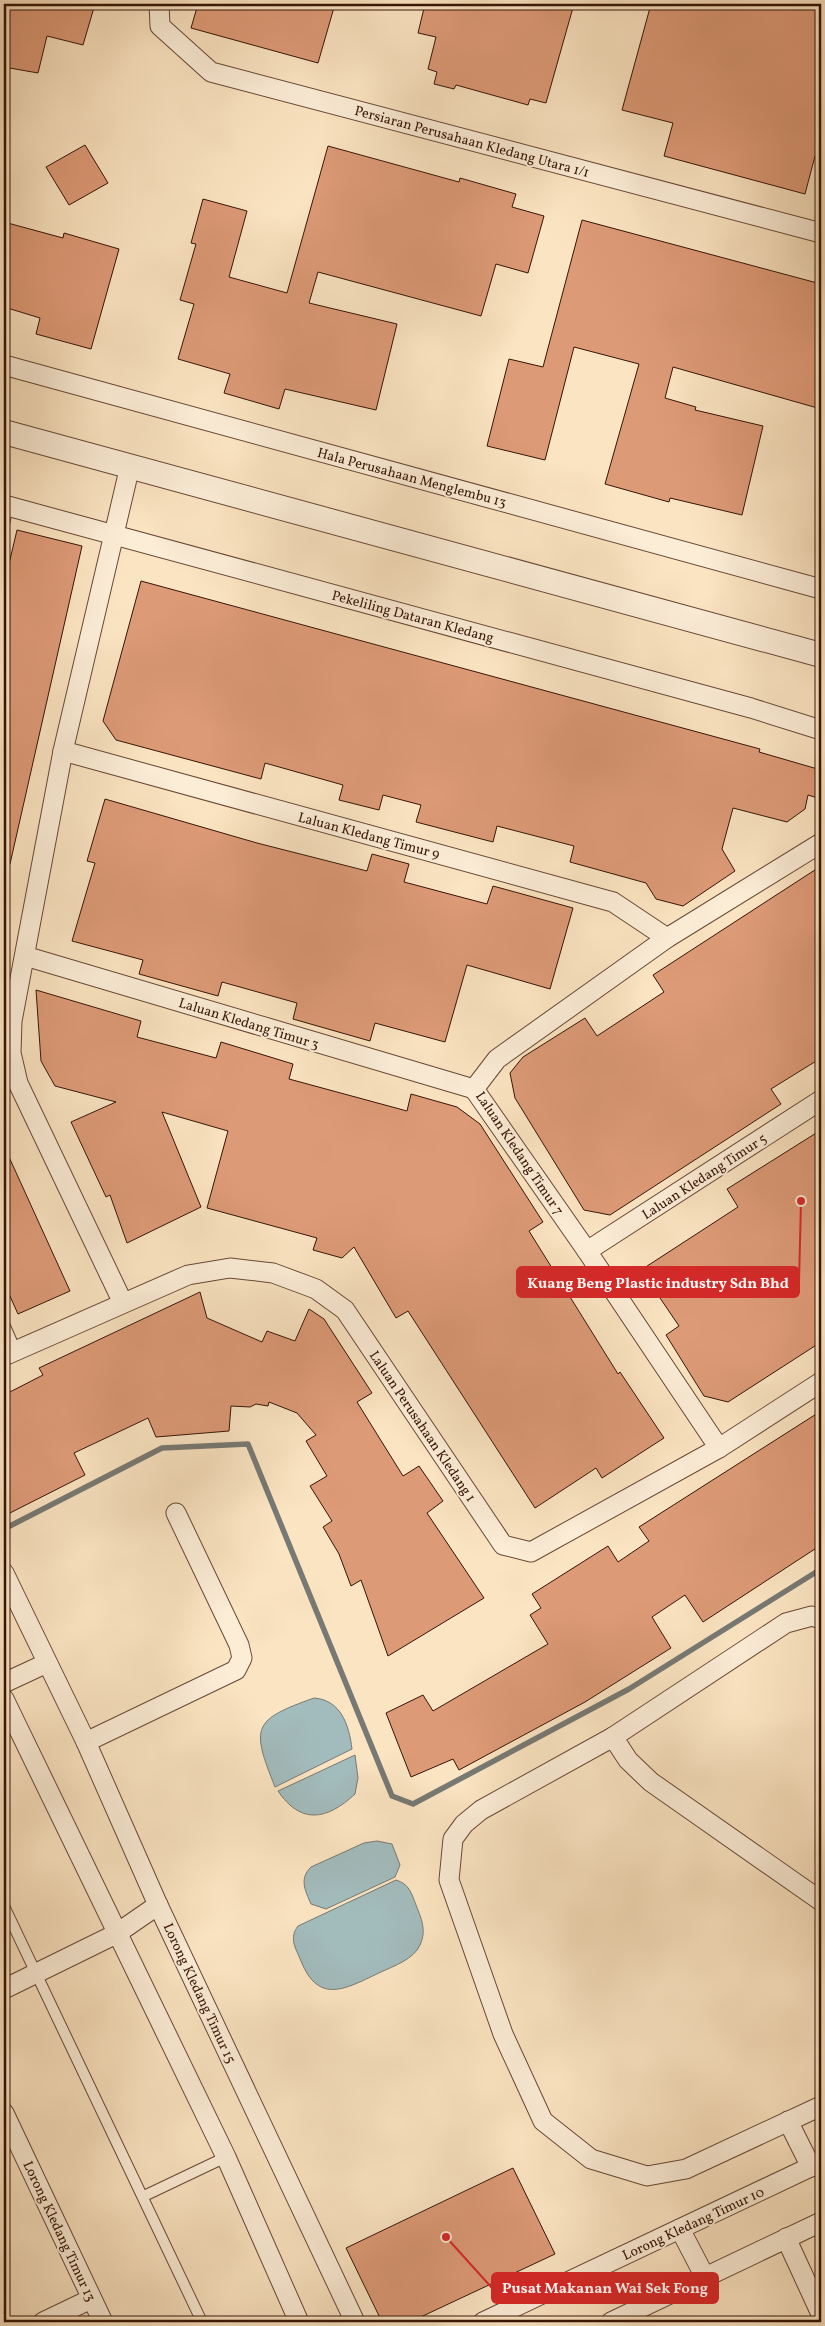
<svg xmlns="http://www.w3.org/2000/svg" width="825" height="2326" font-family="Vollkorn,serif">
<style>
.water{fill:#a2bcbd;stroke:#777974}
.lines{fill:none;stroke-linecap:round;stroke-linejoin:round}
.stream{stroke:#777974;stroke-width:5.5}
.building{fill:#dd9a77;stroke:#361406}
.service-casing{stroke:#674835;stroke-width:12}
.minor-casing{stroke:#674835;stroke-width:21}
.tertiary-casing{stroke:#674835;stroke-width:26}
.service{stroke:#fcedd7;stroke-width:10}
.minor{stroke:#fcedd7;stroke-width:19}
.tertiary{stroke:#fcedd7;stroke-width:24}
.labels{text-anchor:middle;stroke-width:4;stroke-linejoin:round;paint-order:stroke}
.street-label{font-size:14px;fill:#361406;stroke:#fcedd7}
.leader{fill:none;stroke:#d62828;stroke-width:2}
.callout-dot{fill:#d62828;stroke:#fcedd7;stroke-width:2}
.callout{fill:#d62828;stroke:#d62828;stroke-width:2}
.callout-label{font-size:15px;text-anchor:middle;font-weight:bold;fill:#fff}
</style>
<rect width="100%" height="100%" fill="#fbe4c2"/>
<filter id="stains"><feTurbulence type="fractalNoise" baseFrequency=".004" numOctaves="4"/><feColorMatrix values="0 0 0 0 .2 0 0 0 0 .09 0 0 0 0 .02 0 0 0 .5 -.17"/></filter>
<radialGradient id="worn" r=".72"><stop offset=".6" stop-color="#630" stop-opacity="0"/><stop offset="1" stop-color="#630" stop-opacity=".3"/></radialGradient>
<g class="water">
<path d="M314,1698C341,1700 349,1725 352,1749L275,1787C251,1727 252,1720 314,1698Z"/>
<path d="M355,1755L358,1778L355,1794C327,1820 301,1825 278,1791Z"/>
<path d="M377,1841L392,1844L400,1865L395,1877L326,1909L311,1904C305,1890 299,1879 311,1867L364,1843Z"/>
<path d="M396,1880C409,1884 411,1892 416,1905C421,1918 427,1930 420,1945C414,1959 394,1966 381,1972C347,1988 319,2006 301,1961C295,1947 289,1938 298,1926Z"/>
</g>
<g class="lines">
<polyline class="stream" points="4,1529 162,1448 248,1444 392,1796 413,1804 629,1689 821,1569"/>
</g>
<g class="building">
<polygon points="4,4 95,4 83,45 47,36 38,73 4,67"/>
<polygon points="198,4 335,4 318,63 191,28"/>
<polygon points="425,4 574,4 546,103 530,99 528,105 456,85 454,89 434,84 437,72 428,69 436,37 418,33"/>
<polygon points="651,4 821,4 821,158 815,156 805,194 664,156 673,123 622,110"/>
<polygon points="85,145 108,183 69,205 46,167"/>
<polygon points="328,146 459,182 460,178 516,194 512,207 544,216 528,273 496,264 481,316 318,272 309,303 397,324 376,410 285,389 279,409 224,393 230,374 178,359 194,304 180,300 196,244 191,243 203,199 247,211 229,277 287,293"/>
<polygon points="582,220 821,284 821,409 673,367 665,398 696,407 695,410 763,426 742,515 670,498 669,502 605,484 639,364 574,347 545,460 487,446 509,359 543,367"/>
<polygon points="4,222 63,238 64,233 119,249 91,349 36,334 40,318 4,307"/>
<polygon points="17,530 82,546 10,864 4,863 4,585"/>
<polygon points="141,581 760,749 759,752 821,770 821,799 808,795 805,809 787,822 733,808 722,849 735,871 683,906 656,899 646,883 570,862 574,846 497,826 493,842 416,822 421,805 383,795 379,810 339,800 343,785 265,763 261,779 116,740 103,721"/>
<polygon points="105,799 257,843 367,871 372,854 409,864 404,882 487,904 493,886 573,908 550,989 467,965 445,1042 375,1023 370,1041 293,1019 297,1003 222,982 218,996 139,974 143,960 72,941 95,863 87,861"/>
<polygon points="821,866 821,1058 771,1089 781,1104 610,1215 584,1210 515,1098 510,1073 523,1057 585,1018 597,1036 664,992 653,975"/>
<polygon points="36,990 141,1021 137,1037 216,1058 221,1042 293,1064 289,1079 407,1111 411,1094 457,1107 480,1124 543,1222 529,1231 618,1374 620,1372 664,1438 602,1478 596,1468 535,1508 408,1311 396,1318 354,1247 342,1258 313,1250 317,1238 207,1208 228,1131 162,1112 201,1207 127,1243 110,1195 106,1197 71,1122 116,1102 55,1086 41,1061"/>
<polygon points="821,1130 821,1342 728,1402 704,1396 666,1335 679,1326 641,1270 738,1207 727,1189"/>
<polygon points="4,1146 70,1291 18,1314 4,1283"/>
<polygon points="200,1292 207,1318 262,1342 267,1331 295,1341 309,1309 324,1319 372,1393 357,1402 403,1476 419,1466 443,1501 427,1513 484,1598 388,1656 361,1580 351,1586 339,1554 323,1527 332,1521 310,1486 327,1476 306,1441 316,1435 297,1413 269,1402 268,1406 256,1404 250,1407 231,1406 229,1431 156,1437 148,1418 74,1453 85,1475 4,1516 4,1395 43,1375 39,1368"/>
<polygon points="821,1411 821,1545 703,1622 685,1595 652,1617 671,1648 585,1702 459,1770 453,1759 411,1777 386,1713 423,1695 433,1711 548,1644 530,1615 541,1608 532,1594 608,1546 618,1562 649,1541 639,1527"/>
<polygon points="513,2168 555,2254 410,2322 382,2322 346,2248"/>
</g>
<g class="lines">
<defs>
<g id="service">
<polyline points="4,524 8,506"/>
<polyline points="4,1324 16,1351"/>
<polyline points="4,1906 202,2322"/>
<polyline points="144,2196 226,2157"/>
</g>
<g id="minor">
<polyline points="159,4 160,26 211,72 821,233"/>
<polyline points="4,365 821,589"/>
<polyline points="4,505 751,708 821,730"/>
<polyline points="63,751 613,902 667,938"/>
<polyline points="25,956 474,1089"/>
<polyline points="587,1251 821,1100"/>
<polyline points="123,1303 18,1083 11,1053 12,1021 63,751 130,466"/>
<polyline points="4,1356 188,1275 230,1268 273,1273 316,1289 345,1310 503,1545 531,1552 719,1448 821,1382"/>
<polyline points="719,1448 587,1251 474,1089 497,1059 667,938 821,843"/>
<polyline points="4,1573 86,1742 158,1905 355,2322"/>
<polyline points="821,1619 812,1616 786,1623 613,1737 481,1810 464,1824 453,1839 449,1880 503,2034 543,2121 591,2159 647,2176 686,2169 821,2106"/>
<polyline points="4,1683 47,1663"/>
<polyline points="4,1699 226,2157 299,2322"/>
<polyline points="613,1737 628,1760 651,1782 821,1901"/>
<polyline points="86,1742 236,1670 242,1658 239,1645 176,1513"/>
<polyline points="4,1989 116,1934 158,1905"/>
<polyline points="4,2113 103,2322"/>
<polyline points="788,2121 811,2167"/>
<polyline points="680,2229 705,2277"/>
<polyline points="786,2238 821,2314"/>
<polyline points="43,2322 91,2299"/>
<polyline points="483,2322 821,2162"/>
<polyline points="611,2322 821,2222"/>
</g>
<polyline id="tertiary" points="4,432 821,655"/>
</defs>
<use href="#service" class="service-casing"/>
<use href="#minor" class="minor-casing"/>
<use href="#tertiary" class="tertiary-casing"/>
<use href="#service" class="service"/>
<use href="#minor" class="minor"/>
<use href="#tertiary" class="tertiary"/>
</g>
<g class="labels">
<g class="street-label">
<text transform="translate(472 141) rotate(15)" y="5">Persiaran Perusahaan Kledang Utara 1/1</text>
<text transform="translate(412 477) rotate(15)" y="5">Hala Perusahaan Menglembu 13</text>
<text transform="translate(413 616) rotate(15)" y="5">Pekeliling Dataran Kledang</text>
<text transform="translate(369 835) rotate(15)" y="5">Laluan Kledang Timur 9</text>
<text transform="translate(249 1023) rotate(17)" y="5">Laluan Kledang Timur 3</text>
<text transform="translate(520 1153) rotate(56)" y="5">Laluan Kledang Timur 7</text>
<text transform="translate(704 1176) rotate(-33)" y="5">Laluan Kledang Timur 5</text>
<text transform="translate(423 1426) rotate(56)" y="5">Laluan Perusahaan Kledang 1</text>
<text transform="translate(200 1993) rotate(65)" y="5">Lorong Kledang Timur 15</text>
<text transform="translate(693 2223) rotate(-25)" y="5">Lorong Kledang Timur 10</text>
<text transform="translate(60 2231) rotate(65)" y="5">Lorong Kledang Timur 13</text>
</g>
</g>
<path class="leader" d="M801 1201L799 1282M446 2237L492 2288"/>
<g class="callout-dot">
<circle cx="801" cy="1201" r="5"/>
<circle cx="446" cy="2237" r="5"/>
</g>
<g class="callout">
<rect x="517" y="1267" width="282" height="30" rx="5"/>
<rect x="492" y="2273" width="226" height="30" rx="5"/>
</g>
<g class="callout-label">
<text x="658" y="1288">Kuang Beng Plastic industry Sdn Bhd</text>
<text x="605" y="2293">Pusat Makanan Wai Sek Fong</text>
</g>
<rect width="825" height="2326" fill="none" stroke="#fbe4c2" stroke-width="20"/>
<rect x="5" y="5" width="815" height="2316" fill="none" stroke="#361406" stroke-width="2.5"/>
<rect x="10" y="10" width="805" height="2306" fill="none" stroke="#361406"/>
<rect width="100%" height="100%" filter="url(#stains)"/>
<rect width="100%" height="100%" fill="url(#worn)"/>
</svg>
